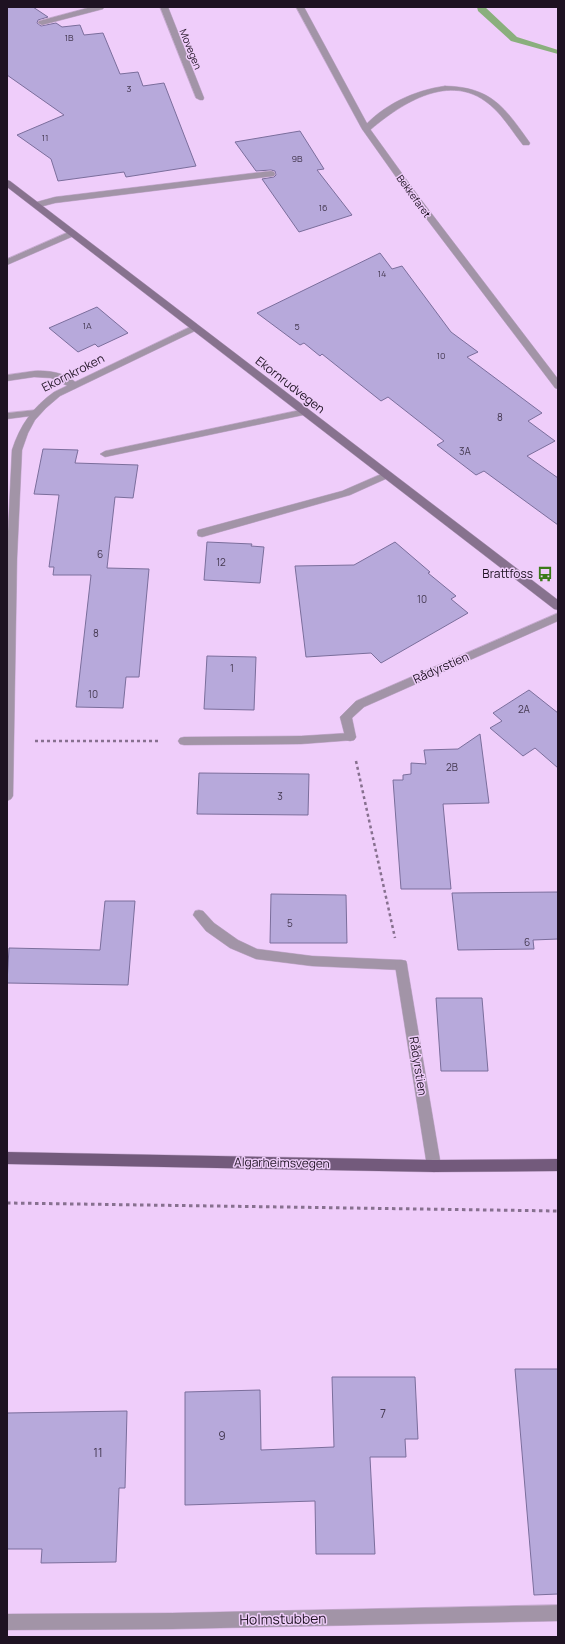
<svg xmlns="http://www.w3.org/2000/svg" width="565" height="1644" font-family="Manrope,sans-serif">
<style>
.lines{fill:none;stroke-linecap:round;stroke-linejoin:round}
.stream{fill:#8aaf7d;fill-rule:evenodd}
.building{fill:#b7a9db;stroke:#7b6e9c}
.service-casing{stroke:#c9abd3;stroke-width:1}
.minor-casing{stroke:#c9abd3;stroke-width:1}
.secondary-casing{stroke:#c9abd3;stroke-width:1}
.primary-casing{stroke:#c9abd3;stroke-width:1}
.path-far1{stroke:#87708f;stroke-width:2.5;stroke-dasharray:3 3;stroke-linecap:butt}
.path{stroke:#87708f;stroke-width:3;stroke-dasharray:3.5 3.5;stroke-linecap:butt}
.service{fill:#a294a7;fill-rule:evenodd}
.minor{fill:#a294a7;fill-rule:evenodd}
.secondary{fill:#87728e;fill-rule:evenodd}
.primary{fill:#735a7c;fill-rule:evenodd}
.labels{text-anchor:middle;stroke-width:3;stroke-linejoin:round;paint-order:stroke}
.far-number-label{font-size:9px;fill:#443850}
.far-street-label{font-size:10px;fill:#1e1222;stroke:#efcdfa}
.number-label{font-size:10px;fill:#443850}
.street-label{font-size:12px;fill:#1e1222;stroke:#efcdfa}
.poi-label{font-size:12px;fill:#1e1222;stroke:#efcdfa;text-anchor:end}
.near-number-label{font-size:12px;fill:#443850}
.near-street-label{font-size:14px;fill:#1e1222;stroke:#efcdfa}
</style>
<rect width="100%" height="100%" fill="#efcdfa"/>
<g class="lines">
<polygon class="stream" points="477,7 485,7 517,37 558,50 558,54 511,41 478,11"/>
</g>
<g class="building">
<polygon points="7,7 33,7 48,17 38,20 37,23 41,26 56,23 62,27 80,25 84,35 103,33 120,74 138,72 143,86 164,83 196,166 126,177 124,172 58,181 51,159 17,135 64,115 7,75"/>
<polygon points="300,131 324,169 317,170 352,215 299,232 262,179 274,177 276,175 275,171 271,170 256,171 235,142"/>
<polygon points="380,253 392,269 402,266 451,332 478,352 467,357 542,413 528,421 555,441 527,456 558,478 558,525 484,471 476,475 437,445 444,441 388,397 381,401 322,354 320,356 304,343 300,345 257,313"/>
<polygon points="97,307 128,333 98,347 95,344 78,352 49,328"/>
<polygon points="43,449 78,450 75,463 138,465 133,498 115,497 107,568 149,569 139,677 126,677 123,708 76,707 91,575 53,575 54,567 49,567 59,495 34,494"/>
<polygon points="207,542 252,544 251,546 264,547 260,583 204,580"/>
<polygon points="395,542 430,572 428,573 456,596 451,599 468,613 381,663 371,653 306,657 295,566 354,565"/>
<polygon points="207,656 256,657 254,710 204,709"/>
<polygon points="529,690 558,713 558,768 535,748 523,756 490,728 502,721 493,713"/>
<polygon points="480,734 489,803 443,804 451,889 401,889 393,780 403,780 403,775 411,774 411,763 426,764 424,750 458,749"/>
<polygon points="199,773 309,774 308,815 197,814"/>
<polygon points="558,892 558,939 533,940 534,949 458,950 452,893"/>
<polygon points="271,894 346,895 347,943 270,943"/>
<polygon points="105,901 135,901 128,985 7,983 9,948 100,950"/>
<polygon points="436,998 482,998 488,1071 441,1071"/>
<polygon points="515,1369 558,1369 558,1594 534,1595"/>
<polygon points="332,1377 415,1377 418,1439 405,1439 406,1457 370,1457 375,1554 316,1554 315,1501 185,1505 185,1392 260,1390 261,1450 334,1447"/>
<polygon points="127,1411 125,1488 119,1488 116,1562 41,1563 42,1549 7,1549 7,1413"/>
</g>
<g class="lines">
<defs>
<g id="service">
<polygon points="91,7 104,7 103,9 42,25 38,23 39,21"/>
<path d="M445,86C492,87 505,108 530,143L529,145H523C511,130 501,112 485,101C446,73 398,106 369,131H366L362,129C382,105 415,90 445,86Z"/>
<polygon points="271,171 274,172 275,174 274,176 55,203 36,208 32,205 33,203 55,197"/>
<polygon points="73,230 77,233 76,235 7,265 7,259"/>
<path d="M34,371C49,370 69,373 79,386L74,389L51,378L34,377L7,381V375Z"/>
<polygon points="305,409 308,410 310,412 308,414 105,457 100,454 105,451"/>
<polygon points="35,410 40,413 38,415 7,419 7,413"/>
<polygon points="386,472 390,473 391,475 390,477 350,495 202,537 198,536 197,533 198,530 342,491"/>
<polygon points="350,733 354,734 356,737 354,740 301,744 184,745 180,744 178,741 180,738 184,737 301,736"/>
<polygon points="199,910 203,911 214,923 238,940 257,949 312,956 401,960 406,961 407,965 406,969 401,970 312,966 256,959 230,948 206,931 193,915 195,911"/>
</g>
<g id="minor">
<polygon points="160,7 168,7 204,98 203,100 200,100 196,98"/>
<polygon points="296,7 304,7 370,129 419,197 558,379 558,389 555,388 413,201 362,129"/>
<path d="M194,325L199,328L197,330L60,396L46,408L35,420L28,433L22,450L17,558L13,796L11,799L7,801V552L12,450C20,425 33,407 54,392Z"/>
<polygon points="558,613 558,621 364,707 352,718 356,737 354,740 350,741 346,740 340,717 356,701"/>
<polygon points="401,960 406,961 407,965 441,1166 439,1170 434,1172 429,1170 427,1166 395,965 396,961"/>
<polygon points="558,1605 558,1621 172,1629 7,1630 7,1614 172,1613"/>
</g>
<polygon id="secondary" points="7,180 10,181 558,600 558,610 554,609 7,187"/>
<polygon id="primary" points="7,1152 434,1160 558,1159 558,1171 434,1172 7,1164"/>
</defs>
<use href="#service" class="service-casing"/>
<use href="#minor" class="minor-casing"/>
<use href="#secondary" class="secondary-casing"/>
<use href="#primary" class="primary-casing"/>
<g class="path-far1">
<polyline points="35,741 160,741"/>
<polyline points="356,761 395,938"/>
</g>
<polyline class="path" points="7,1203 558,1211"/>
<use href="#service" class="service"/>
<use href="#minor" class="minor"/>
<use href="#secondary" class="secondary"/>
<use href="#primary" class="primary"/>
</g>
<defs>
<symbol id="bus-bare" viewBox="-9 -9 18 18"><path d="M-5-6H5V4H4V6H2V4H-2V6H-4V4H-5ZM-3.5-4V0h7V-4ZM-3.5 1.2v1.5H-2V1.2ZM2 1.2v1.5H3.5V1.2Z" fill="#3a7a18" stroke="#efcdfa" stroke-width="2.5" paint-order="stroke"/></symbol>
</defs>
<g fill-rule="evenodd">
<use href="#bus-bare" x="534" y="563" width="22" height="22"/>
</g>
<g class="labels">
<g class="far-number-label">
<text x="69" y="41">1B</text>
<text x="129" y="92">3</text>
<text x="45" y="141">11</text>
<text x="297" y="162">9B</text>
<text x="323" y="211">16</text>
<text x="382" y="277">14</text>
<text x="87" y="329">1A</text>
<text x="297" y="330">5</text>
<text x="441" y="359">10</text>
</g>
<g class="far-street-label">
<text transform="translate(191 49) rotate(68)" y="4">Movegen</text>
<text transform="translate(414 196) rotate(54)" y="4">Bekkefaret</text>
</g>
<g class="number-label">
<text x="500" y="421">8</text>
<text x="465" y="455">3A</text>
<text x="100" y="558">6</text>
<text x="221" y="566">12</text>
<text x="422" y="603">10</text>
<text x="96" y="637">8</text>
<text x="232" y="672">1</text>
<text x="93" y="698">10</text>
<text x="524" y="713">2A</text>
<text x="452" y="771">2B</text>
<text x="280" y="800">3</text>
<text x="290" y="927">5</text>
<text x="527" y="946">6</text>
</g>
<g class="street-label">
<text transform="translate(73 373) rotate(-27)" y="4">Ekornkroken</text>
<text transform="translate(290 385) rotate(38)" y="4">Ekornrudvegen</text>
<text transform="translate(441 668) rotate(-24)" y="4">Rådyrstien</text>
<text transform="translate(418 1066) rotate(81)" y="4">Rådyrstien</text>
<text transform="translate(282 1163) rotate(1)" y="4">Algarheimsvegen</text>
</g>
<g class="poi-label">
<text x="533" y="578">Brattfoss</text>
</g>
<g class="near-number-label">
<text x="383" y="1418">7</text>
<text x="222" y="1440">9</text>
<text x="98" y="1457">11</text>
</g>
<g class="near-street-label">
<text transform="translate(283 1619) rotate(-1)" y="5">Holmstubben</text>
</g>
</g>
<rect width="565" height="1644" fill="none" stroke="#1e1222" stroke-width="16"/>
</svg>
